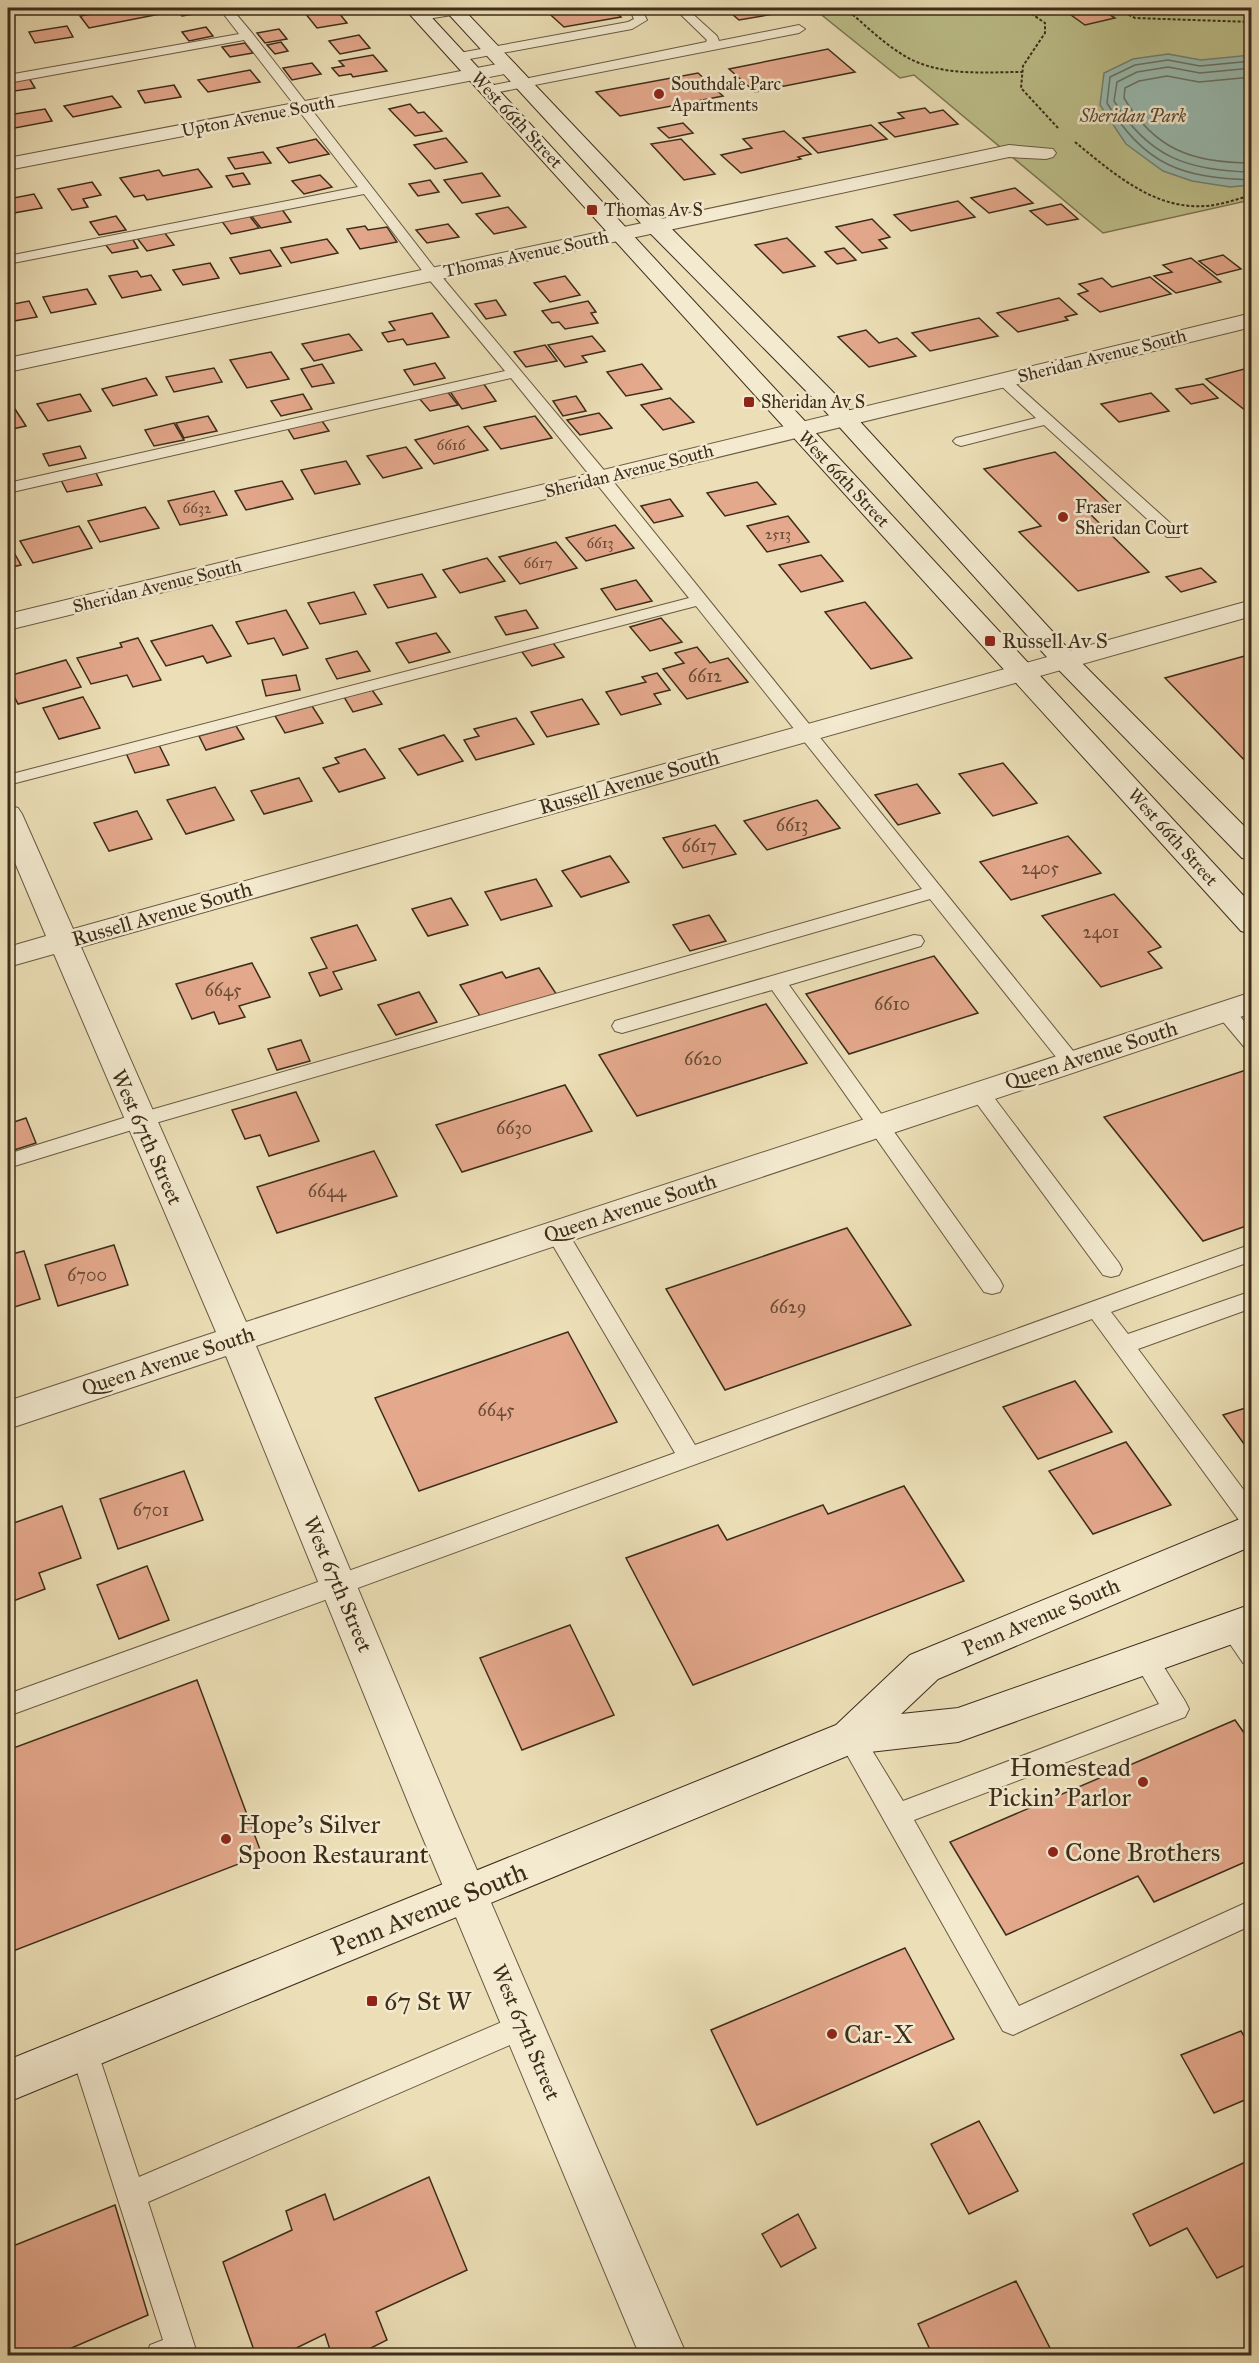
<svg xmlns="http://www.w3.org/2000/svg" width="1259" height="2363" font-family="'IM FELL Great Primer',serif">
<style>
.green{fill:#bdc08b;stroke:#7d7652;stroke-width:1.5}
.water{fill:#99bcb2;stroke:#748375;stroke-width:1.5}
.lines{fill:none;stroke-linecap:round;stroke-linejoin:round}
.shore{stroke:#6b7466;stroke-width:1.5}
.building{fill:#e4a88c;stroke:#3d2d1a;stroke-width:1.5}
.lane-casing{stroke:#695a41;stroke-width:2}
.street-casing{stroke:#695a41;stroke-width:2}
.secondary-casing{stroke:#3d2d1a;stroke-width:2}
.path{stroke:#3d2d1a;stroke-width:2;stroke-dasharray:3 2;stroke-linecap:butt}
.lane{fill:#f3ead0;fill-rule:evenodd}
.street{fill:#f3ead0;fill-rule:evenodd}
.secondary{fill:#f3ead0;fill-rule:evenodd}
.poi-dot{fill:#8f2418;stroke:#f3ead0;stroke-width:2}
.labels{text-anchor:middle;stroke-width:5;stroke-linejoin:round;paint-order:stroke}
.far-number-label{font-size:15px;fill:#674c36}
.far-poi-label{font-size:18px;fill:#3d2d1a;stroke:#f3ead0;text-anchor:start}
.far-street-label{font-size:18px;fill:#3d2d1a;stroke:#f3ead0}
.far-park-label{font-size:18px;font-style:italic;fill:#574a31;stroke:#f3ead0}
.number-label{font-size:18px;fill:#674c36}
.poi-label{font-size:21px;fill:#3d2d1a;stroke:#f3ead0;text-anchor:start}
.street-label{font-size:21px;fill:#3d2d1a;stroke:#f3ead0}
.near-poi-label{font-size:26px;fill:#3d2d1a;stroke:#f3ead0;text-anchor:start}
.near-street-label{font-size:26px;fill:#3d2d1a;stroke:#f3ead0}
</style>
<rect width="100%" height="100%" fill="#ecdfb7"/>
<filter id="stains"><feTurbulence type="fractalNoise" baseFrequency=".00333" numOctaves="4"/><feColorMatrix values="0 0 0 0 .2 0 0 0 0 .09 0 0 0 0 .02 0 0 0 .5 -.17"/></filter>
<radialGradient id="worn" r=".72"><stop offset=".6" stop-color="#630" stop-opacity="0"/><stop offset="1" stop-color="#630" stop-opacity=".3"/></radialGradient>
<polygon class="green" points="813,8 1251,8 1251,200 1103,233 914,75 900,78"/>
<polygon class="water" points="1168,54 1201,60 1251,55 1251,185 1230,187 1192,181 1163,171 1126,144 1100,105 1104,73 1133,59"/>
<g class="lines">
<g class="shore">
<path d="M1252,61L1200,66L1168,60L1135,65L1110,77L1107,103C1144,165 1182,178 1252,180"/>
<path d="M1252,68L1200,73L1168,67L1137,72L1117,82L1114,101C1148,157 1188,171 1252,172"/>
<path d="M1252,77L1199,82L1167,76L1139,81L1125,88L1124,98C1155,150 1193,163 1252,163"/>
</g>
</g>
<g class="building">
<polygon points="129,8 155,8 160,14 89,28 80,16 104,12 106,14"/>
<polygon points="175,8 207,8 203,8 206,12 182,16"/>
<polygon points="335,8 347,23 317,28 305,13"/>
<polygon points="543,8 611,8 621,17 564,27"/>
<polygon points="725,8 787,8 791,11 739,20"/>
<polygon points="1077,8 1099,8 1115,18 1085,25 1064,10"/>
<polygon points="67,26 73,37 35,43 29,32"/>
<polygon points="206,27 213,36 189,41 182,32"/>
<polygon points="279,29 287,39 265,43 257,33"/>
<polygon points="359,35 370,48 340,54 329,41"/>
<polygon points="281,42 288,51 275,54 267,45"/>
<polygon points="245,43 253,53 230,57 222,47"/>
<polygon points="828,49 855,72 755,92 729,69"/>
<polygon points="373,55 387,71 353,77 351,74 339,76 332,68 344,66 339,61"/>
<polygon points="312,63 321,74 292,80 283,68"/>
<polygon points="250,70 260,82 208,92 198,80"/>
<polygon points="698,73 723,96 620,116 596,92"/>
<polygon points="29,78 35,88 8,92 8,81"/>
<polygon points="174,85 181,97 145,103 138,91"/>
<polygon points="112,96 121,107 73,117 64,106"/>
<polygon points="410,104 418,113 424,112 442,131 415,136 389,109"/>
<polygon points="925,108 930,113 943,110 958,124 895,137 879,123 904,118 898,113"/>
<polygon points="45,109 52,121 15,128 8,115"/>
<polygon points="683,123 693,133 669,138 658,128"/>
<polygon points="871,125 887,139 818,153 803,138"/>
<polygon points="784,131 811,154 798,157 801,159 741,173 721,155 752,148 743,139"/>
<polygon points="446,138 467,162 435,169 414,145"/>
<polygon points="316,139 329,154 289,163 277,148"/>
<polygon points="681,139 715,174 684,180 651,144"/>
<polygon points="263,152 271,163 235,169 228,158"/>
<polygon points="198,169 212,187 147,200 144,195 134,197 120,178 159,170 163,176"/>
<polygon points="243,173 250,184 233,187 226,176"/>
<polygon points="482,173 500,196 462,203 444,180"/>
<polygon points="320,175 332,187 304,194 292,181"/>
<polygon points="430,180 439,192 418,196 409,184"/>
<polygon points="92,182 101,195 83,199 88,207 72,210 58,189"/>
<polygon points="1015,188 1033,203 989,213 971,198"/>
<polygon points="34,194 42,208 8,214 8,199"/>
<polygon points="958,201 975,217 911,231 894,215"/>
<polygon points="1061,204 1078,219 1047,225 1030,211"/>
<polygon points="508,207 526,227 494,234 476,214"/>
<polygon points="281,208 291,222 261,228 250,214"/>
<polygon points="248,214 259,228 231,234 221,220"/>
<polygon points="116,216 126,230 99,235 90,222"/>
<polygon points="872,219 890,237 879,240 887,248 862,253 836,227"/>
<polygon points="448,224 459,237 427,243 416,230"/>
<polygon points="365,226 368,230 387,227 397,242 360,249 347,229"/>
<polygon points="164,232 174,245 147,251 137,238"/>
<polygon points="132,238 138,248 112,253 105,244"/>
<polygon points="787,238 815,266 783,273 755,245"/>
<polygon points="327,239 338,253 291,263 281,248"/>
<polygon points="844,248 856,260 837,264 825,252"/>
<polygon points="270,250 281,266 240,274 230,258"/>
<polygon points="1223,255 1241,269 1217,275 1199,261"/>
<polygon points="1191,258 1221,282 1176,293 1154,276 1172,272 1163,265"/>
<polygon points="210,263 219,278 183,285 173,270"/>
<polygon points="137,271 141,277 151,275 161,290 122,298 109,276"/>
<polygon points="565,276 580,295 550,302 534,283"/>
<polygon points="1150,277 1171,294 1100,312 1078,294 1088,291 1079,284 1102,278 1112,287"/>
<polygon points="87,289 96,304 51,313 43,297"/>
<polygon points="1059,298 1077,314 1065,317 1068,320 1018,332 997,313"/>
<polygon points="496,300 506,315 486,319 475,304"/>
<polygon points="29,301 37,317 8,322 8,305"/>
<polygon points="588,301 596,312 591,313 598,323 565,329 559,322 552,323 542,311"/>
<polygon points="432,313 449,337 407,345 403,339 388,342 382,333 395,330 389,322"/>
<polygon points="979,318 998,336 930,351 912,333"/>
<polygon points="866,330 879,343 897,338 916,356 869,367 838,337"/>
<polygon points="349,334 362,350 314,361 302,344"/>
<polygon points="592,336 605,351 582,356 587,362 565,367 548,345"/>
<polygon points="545,345 557,361 526,367 514,352"/>
<polygon points="271,352 289,379 247,388 230,360"/>
<polygon points="435,363 445,378 414,385 404,370"/>
<polygon points="322,364 334,383 312,387 301,369"/>
<polygon points="642,364 662,389 626,396 607,372"/>
<polygon points="214,368 222,382 174,392 166,377"/>
<polygon points="1248,368 1252,371 1252,410 1246,411 1206,379"/>
<polygon points="146,378 157,395 113,406 102,389"/>
<polygon points="483,383 496,401 462,409 449,390"/>
<polygon points="1203,384 1218,398 1191,404 1176,389"/>
<polygon points="446,390 458,405 430,411 418,397"/>
<polygon points="1151,393 1169,411 1119,422 1101,404"/>
<polygon points="80,394 91,411 48,421 37,404"/>
<polygon points="303,394 312,409 281,416 271,401"/>
<polygon points="576,396 586,411 563,416 553,401"/>
<polygon points="670,398 694,422 663,430 641,405"/>
<polygon points="15,409 26,426 8,430 8,410"/>
<polygon points="599,413 612,428 580,435 567,420"/>
<polygon points="208,416 217,431 184,438 176,423"/>
<polygon points="535,416 552,438 501,449 484,427"/>
<polygon points="320,418 329,431 294,439 286,426"/>
<polygon points="174,423 184,440 154,446 145,430"/>
<polygon points="468,426 488,450 434,464 415,440"/>
<polygon points="80,446 86,458 49,466 43,454"/>
<polygon points="406,447 422,468 383,478 367,456"/>
<polygon points="1055,452 1108,502 1084,508 1149,572 1078,591 1019,532 1041,526 984,469"/>
<polygon points="346,461 360,484 315,494 301,470"/>
<polygon points="95,471 102,485 67,492 60,478"/>
<polygon points="282,481 293,499 246,510 235,491"/>
<polygon points="757,482 776,504 725,516 707,493"/>
<polygon points="214,491 227,515 180,525 168,501"/>
<polygon points="670,499 683,516 654,523 641,506"/>
<polygon points="145,507 159,528 100,542 88,521"/>
<polygon points="788,516 809,542 767,552 747,526"/>
<polygon points="615,525 634,548 586,561 566,538"/>
<polygon points="79,526 92,548 33,563 20,541"/>
<polygon points="8,542 21,565 8,568"/>
<polygon points="556,542 577,568 520,584 499,557"/>
<polygon points="821,555 843,581 801,592 779,565"/>
<polygon points="487,558 505,581 460,593 443,570"/>
<polygon points="1201,568 1216,582 1181,592 1166,577"/>
<polygon points="422,574 436,597 388,608 374,585"/>
<polygon points="636,580 652,601 616,610 601,589"/>
<polygon points="354,592 366,614 320,624 308,603"/>
<polygon points="865,602 912,658 871,669 825,612"/>
<polygon points="286,610 308,648 283,655 274,638 248,644 236,622"/>
<polygon points="526,610 538,628 506,635 495,617"/>
<polygon points="661,618 682,642 650,651 630,627"/>
<polygon points="212,625 231,656 207,663 203,656 166,666 151,641"/>
<polygon points="436,633 450,652 409,663 396,643"/>
<polygon points="138,638 161,680 133,687 127,675 91,684 77,658 122,647 120,643"/>
<polygon points="553,643 564,657 532,666 522,652"/>
<polygon points="697,647 710,663 728,658 748,682 687,699 663,669 684,663 675,653"/>
<polygon points="357,651 370,671 337,679 326,659"/>
<polygon points="1252,654 1252,768 1165,678"/>
<polygon points="66,660 81,687 18,704 8,684 8,676"/>
<polygon points="657,673 670,690 654,694 661,704 621,715 606,692 646,682 642,677"/>
<polygon points="296,675 300,690 266,696 262,680"/>
<polygon points="372,690 382,704 353,712 344,697"/>
<polygon points="83,697 100,728 59,739 43,708"/>
<polygon points="582,699 599,724 547,737 531,712"/>
<polygon points="312,706 323,723 285,733 275,716"/>
<polygon points="516,718 534,744 476,760 464,740 479,736 474,729"/>
<polygon points="236,726 244,739 206,750 199,736"/>
<polygon points="444,735 463,761 418,775 399,749"/>
<polygon points="159,745 169,765 135,773 126,753"/>
<polygon points="365,749 385,778 339,792 323,768 339,763 335,758"/>
<polygon points="1003,763 1037,803 993,816 959,774"/>
<polygon points="299,778 312,801 264,814 251,791"/>
<polygon points="917,784 940,813 898,825 875,795"/>
<polygon points="215,787 234,820 186,834 167,800"/>
<polygon points="817,800 840,828 767,850 744,821"/>
<polygon points="137,811 152,839 109,851 94,823"/>
<polygon points="715,825 736,854 683,868 663,838"/>
<polygon points="1068,836 1101,873 1011,900 980,862"/>
<polygon points="610,856 629,882 581,897 562,871"/>
<polygon points="536,879 552,906 501,920 485,892"/>
<polygon points="1114,894 1161,947 1148,952 1162,968 1101,987 1042,916"/>
<polygon points="451,898 468,925 428,936 412,909"/>
<polygon points="709,915 726,941 690,951 673,925"/>
<polygon points="357,925 376,960 333,972 342,989 320,996 309,973 327,968 311,938"/>
<polygon points="934,956 978,1013 849,1054 806,994"/>
<polygon points="252,963 270,997 239,1006 245,1017 219,1024 214,1012 192,1019 176,984"/>
<polygon points="539,968 557,995 482,1019 460,985 502,972 506,978"/>
<polygon points="419,992 437,1022 396,1035 378,1005"/>
<polygon points="766,1004 807,1063 637,1116 599,1055"/>
<polygon points="301,1040 310,1061 277,1070 268,1049"/>
<polygon points="1252,1068 1252,1224 1203,1241 1104,1117"/>
<polygon points="565,1085 592,1131 462,1172 436,1125"/>
<polygon points="296,1092 319,1141 269,1156 260,1135 245,1139 232,1110"/>
<polygon points="26,1118 36,1143 8,1152 8,1124"/>
<polygon points="374,1151 397,1196 277,1233 257,1187"/>
<polygon points="847,1228 911,1325 725,1390 666,1289"/>
<polygon points="114,1245 128,1285 58,1306 45,1265"/>
<polygon points="24,1251 40,1299 8,1309 8,1255"/>
<polygon points="568,1332 617,1422 419,1491 375,1398"/>
<polygon points="1075,1381 1112,1432 1038,1459 1003,1407"/>
<polygon points="1252,1406 1252,1455 1223,1415"/>
<polygon points="1126,1442 1171,1505 1093,1534 1049,1471"/>
<polygon points="184,1471 203,1520 118,1549 100,1499"/>
<polygon points="904,1486 964,1581 693,1685 626,1558 718,1525 727,1540 823,1505 828,1514"/>
<polygon points="62,1506 81,1558 39,1573 45,1589 8,1603 8,1525"/>
<polygon points="147,1566 169,1620 119,1639 97,1585"/>
<polygon points="570,1625 614,1715 522,1750 480,1658"/>
<polygon points="197,1680 262,1855 8,1953 8,1750"/>
<polygon points="1235,1720 1252,1744 1252,1859 1154,1902 1138,1876 1006,1935 950,1842"/>
<polygon points="905,1948 954,2039 757,2125 711,2030"/>
<polygon points="1241,2031 1252,2049 1252,2097 1214,2113 1181,2055"/>
<polygon points="979,2121 1018,2191 969,2214 931,2144"/>
<polygon points="1252,2159 1252,2262 1217,2278 1187,2228 1150,2246 1133,2214"/>
<polygon points="429,2177 467,2270 376,2312 387,2340 355,2356 332,2356 325,2334 280,2356 256,2356 223,2262 292,2230 286,2211 325,2194 334,2220"/>
<polygon points="115,2205 148,2315 53,2356 8,2356 8,2248"/>
<polygon points="798,2214 816,2248 781,2267 762,2234"/>
<polygon points="1016,2281 1054,2356 933,2356 918,2324"/>
</g>
<g class="lines">
<defs>
<g id="lane">
<polygon points="219,8 231,8 252,33 437,271 608,475 1078,1057 1081,1062 1078,1067 1071,1069 1064,1067 930,899 145,1126 8,1168 8,1154 133,1115 922,889 696,606 8,785 8,775 689,598 511,378 8,493 8,483 505,371 427,277 364,194 8,264 8,256 358,187 244,40 8,83 8,75 239,34"/>
<polygon points="451,8 476,8 470,12 421,20 415,16 421,12"/>
<polygon points="629,8 641,8 647,20 632,29 459,61 453,57 459,53 628,22 634,19"/>
<polygon points="674,8 686,8 717,36 719,41 799,25 805,29 799,33 489,94 483,90 489,86 706,42 707,40"/>
<polygon points="1003,376 1008,377 1179,531 1181,534 1179,537 1167,537 1044,425 961,446 956,444 953,441 956,438 1036,418 998,383 996,380"/>
<polygon points="914,935 921,936 924,941 921,946 789,985 1000,1280 1003,1286 1000,1292 992,1294 984,1292 772,990 622,1033 615,1031 612,1026 615,1021"/>
<polygon points="1224,1004 1231,1006 1252,1030 1252,1050 1245,1048 1214,1011 1217,1006"/>
<polygon points="979,1085 986,1087 1119,1263 1122,1269 1119,1275 1111,1277 1103,1275 972,1097 969,1092 972,1087"/>
<polygon points="556,1224 564,1226 695,1445 1252,1244 1252,1261 1111,1312 1128,1334 1252,1291 1252,1308 1138,1349 1252,1501 1252,1530 1244,1527 1092,1319 8,1716 8,1694 675,1453 545,1232 548,1226"/>
<path d="M1231,1618C1254,1626 1252,1646 1252,1666L1243,1663L1219,1628L1222,1621Z"/>
<polygon points="1145,1648 1154,1651 1185,1701 1189,1709 1185,1717 914,1820 1019,2006 1252,1900 1252,1925 1013,2035 1003,2031 837,1737 841,1729 850,1726 859,1729 903,1801 1159,1704 1133,1659 1136,1651"/>
<polygon points="523,2013 533,2017 537,2026 533,2035 148,2202 195,2347 191,2356 146,2356 150,2345 163,2340 70,2050 74,2041 84,2037 94,2041 139,2177"/>
</g>
<g id="street">
<polygon points="508,62 515,64 518,68 515,72 8,170 8,158"/>
<polygon points="1009,145 1053,149 1056,153 1053,157 1046,159 1009,157 8,372 8,358"/>
<polygon points="1252,313 1252,327 8,630 8,614"/>
<polygon points="1252,600 1252,616 81,947 246,1322 1252,992 1252,1013 256,1346 454,1817 687,2356 640,2356 414,1817 226,1356 8,1429 8,1401 216,1332 54,954 8,967 8,947 46,936 8,846 8,805 18,808 22,814 73,929"/>
</g>
<g id="secondary">
<polygon points="404,8 423,8 1252,905 1252,934 1241,931"/>
<polygon points="443,8 462,8 664,221 832,391 1073,654 1252,834 1252,860 1242,858 1055,666 816,401 648,231"/>
<polygon points="1252,1514 1252,1546 938,1679 901,1714 958,1708 1252,1604 1252,1637 958,1742 852,1754 8,2102 8,2060 836,1725 910,1655"/>
</g>
</defs>
<use href="#lane" class="lane-casing"/>
<use href="#street" class="street-casing"/>
<use href="#secondary" class="secondary-casing"/>
<g class="path">
<path d="M845,8C864,24 882,42 903,55C939,77 982,72 1022,72"/>
<polyline points="1023,8 1045,23 1045,33 1023,66 1021,88 1058,128"/>
<polyline points="1115,8 1135,18 1252,22"/>
<path d="M1075,142C1113,173 1154,210 1206,206C1221,205 1237,199 1252,195"/>
</g>
<use href="#lane" class="lane"/>
<use href="#street" class="street"/>
<use href="#secondary" class="secondary"/>
</g>
<g class="poi-dot">
<circle cx="659" cy="94" r="6"/>
<rect x="586" y="204" width="12" height="12" rx="3"/>
<rect x="743" y="396" width="12" height="12" rx="3"/>
<circle cx="1063" cy="517" r="6"/>
<rect x="984" y="635" width="12" height="12" rx="3"/>
<circle cx="1143" cy="1782" r="6"/>
<circle cx="226" cy="1839" r="6"/>
<circle cx="1053" cy="1852" r="6"/>
<rect x="366" y="1995" width="12" height="12" rx="3"/>
<circle cx="832" cy="2034" r="6"/>
</g>
<g class="labels">
<g class="far-number-label">
<text x="451" y="450">6616</text>
<text x="197" y="513">6632</text>
<text x="778" y="539">2513</text>
<text x="600" y="548">6613</text>
<text x="538" y="568">6617</text>
</g>
<g class="far-poi-label">
<text x="671" y="90">Southdale Parc<tspan x="671" dy="21">Apartments</tspan></text>
<text x="604" y="216">Thomas Av S</text>
<text x="761" y="408">Sheridan Av S</text>
<text x="1075" y="513">Fraser<tspan x="1075" dy="21">Sheridan Court</tspan></text>
</g>
<g class="far-street-label">
<text transform="translate(258 116) rotate(-11)" y="6">Upton Avenue South</text>
<text transform="translate(517 120) rotate(47)" y="6">West 66th Street</text>
<text transform="translate(526 254) rotate(-12)" y="6">Thomas Avenue South</text>
<text transform="translate(1102 356) rotate(-14)" y="6">Sheridan Avenue South</text>
<text transform="translate(629 471) rotate(-14)" y="6">Sheridan Avenue South</text>
<text transform="translate(844 479) rotate(47)" y="6">West 66th Street</text>
<text transform="translate(157 586) rotate(-14)" y="6">Sheridan Avenue South</text>
<text transform="translate(1173 837) rotate(48)" y="6">West 66th Street</text>
</g>
<g class="far-park-label">
<text x="1133" y="122">Sheridan Park</text>
</g>
<g class="number-label">
<text x="705" y="682">6612</text>
<text x="792" y="831">6613</text>
<text x="699" y="852">6617</text>
<text x="1040" y="874">2405</text>
<text x="1101" y="938">2401</text>
<text x="223" y="996">6645</text>
<text x="892" y="1010">6610</text>
<text x="703" y="1065">6620</text>
<text x="514" y="1134">6630</text>
<text x="327" y="1197">6644</text>
<text x="87" y="1281">6700</text>
<text x="788" y="1313">6629</text>
<text x="496" y="1416">6645</text>
<text x="151" y="1516">6701</text>
</g>
<g class="poi-label">
<text x="1002" y="648">Russell Av S</text>
</g>
<g class="street-label">
<text transform="translate(629 782) rotate(-16)" y="7">Russell Avenue South</text>
<text transform="translate(162 914) rotate(-16)" y="7">Russell Avenue South</text>
<text transform="translate(1091 1055) rotate(-18)" y="7">Queen Avenue South</text>
<text transform="translate(147 1137) rotate(66)" y="7">West 67th Street</text>
<text transform="translate(630 1208) rotate(-18)" y="7">Queen Avenue South</text>
<text transform="translate(168 1361) rotate(-18)" y="7">Queen Avenue South</text>
<text transform="translate(338 1584) rotate(67)" y="7">West 67th Street</text>
<text transform="translate(1041 1617) rotate(-23)" y="7">Penn Avenue South</text>
<text transform="translate(526 2032) rotate(67)" y="7">West 67th Street</text>
</g>
<g class="near-poi-label">
<text x="1131" y="1776" text-anchor="end">Homestead<tspan x="1131" dy="30">Pickin' Parlor</tspan></text>
<text x="238" y="1833">Hope's Silver<tspan x="238" dy="30">Spoon Restaurant</tspan></text>
<text x="1065" y="1861">Cone Brothers</text>
<text x="384" y="2010">67 St W</text>
<text x="844" y="2043">Car-X</text>
</g>
<g class="near-street-label">
<text transform="translate(429 1909) rotate(-22)" y="9">Penn Avenue South</text>
</g>
</g>
<rect width="1259" height="2363" fill="none" stroke="#ecdfb7" stroke-width="30"/>
<rect x="9" y="9" width="1241" height="2345" fill="none" stroke="#3d2d1a" stroke-width="3"/>
<rect x="15" y="15" width="1229" height="2333" fill="none" stroke="#3d2d1a" stroke-width="1.5"/>
<rect width="100%" height="100%" filter="url(#stains)"/>
<rect width="100%" height="100%" fill="url(#worn)"/>
</svg>
